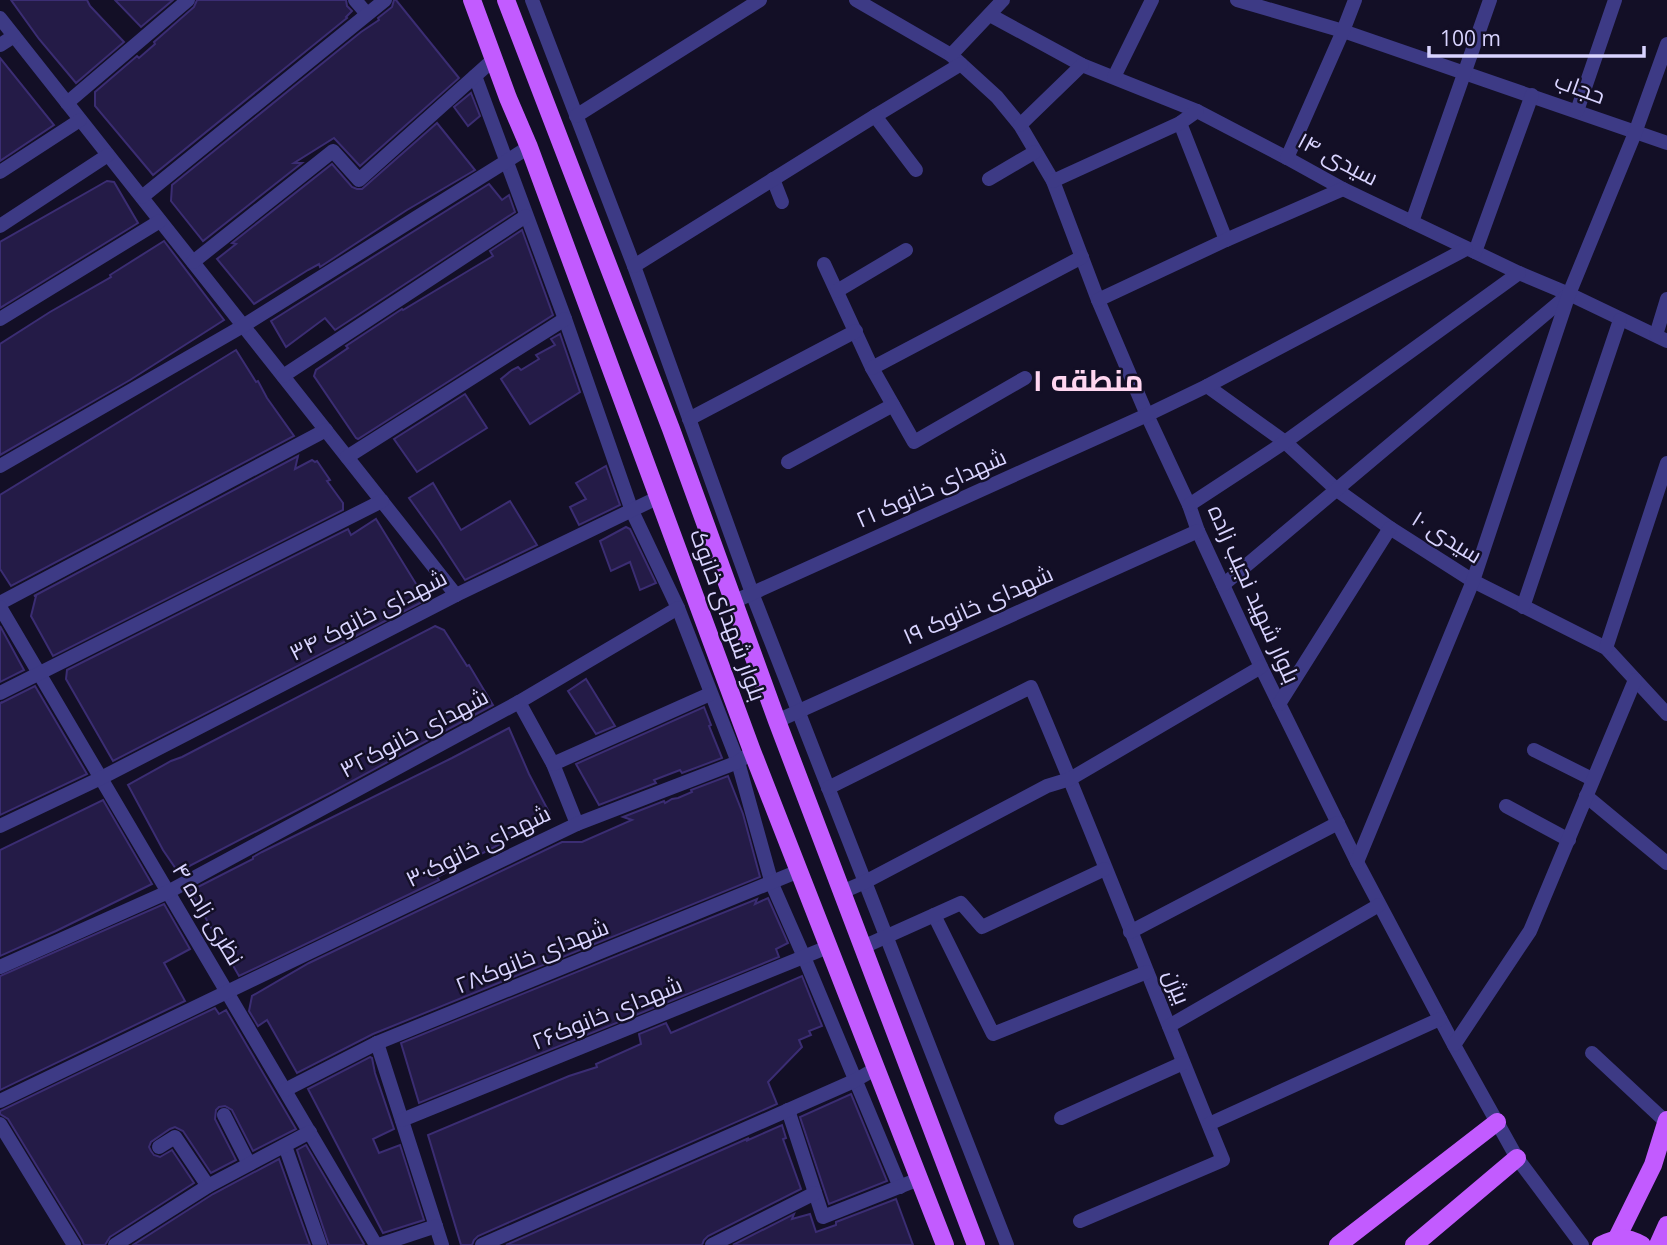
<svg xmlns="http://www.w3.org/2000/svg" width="1667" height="1245" font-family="'Open Sans',Cairo,sans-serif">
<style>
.building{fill:#241b47;stroke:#3b2d73;stroke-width:2}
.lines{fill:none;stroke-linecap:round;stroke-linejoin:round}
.minor{stroke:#3d3a85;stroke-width:14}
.major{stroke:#c25bff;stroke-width:18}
.labels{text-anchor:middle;stroke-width:5;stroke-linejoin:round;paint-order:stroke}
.street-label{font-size:23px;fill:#d9d4ff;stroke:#130f26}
.district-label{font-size:30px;font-weight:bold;fill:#ffd6f0;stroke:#130f26}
</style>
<rect width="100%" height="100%" fill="#130f26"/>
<g class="building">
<polygon points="11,0 87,0 90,6 124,42 76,83 39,39"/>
<polygon points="115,0 173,0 141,27"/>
<polygon points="197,0 346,0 347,6 352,11 346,17 347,18 153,175 95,106 95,92 137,56 139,58 155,44 154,42 194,7"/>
<polygon points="394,0 396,0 459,78 360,166 334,138 294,163 302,163 203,241 171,201 172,185 361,32 379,20 378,18 392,7"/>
<polygon points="0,58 54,125 0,161"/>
<polygon points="471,93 480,116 468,126 454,107"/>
<polygon points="437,123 475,170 407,210 320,267 319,264 308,270 254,304 217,259 236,244 232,243 332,164 352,187 357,189 362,189"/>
<polygon points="107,181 114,182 138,223 0,308 0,242"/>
<polygon points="489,184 502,200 509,195 515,212 335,330 325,318 286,347 271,321"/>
<polygon points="522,230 553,315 358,439 356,438 314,376 316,370 348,348 346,346 402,309 403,310 493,256 490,251"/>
<polygon points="164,241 224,320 130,380 0,455 0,344 50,312 111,277 110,275"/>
<polygon points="560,334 580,392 530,424 501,379 512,370 518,367 521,370 539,359 536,355 555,345 551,339"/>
<polygon points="236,350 256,382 258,381 267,398 294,436 11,586 0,569 0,495"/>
<polygon points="465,394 487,428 417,472 394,439"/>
<polygon points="298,456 295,469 312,460 315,462 317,461 330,480 327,481 343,503 343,510 53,656 31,616 36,596 34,596"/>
<polygon points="606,466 620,505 579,525 570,507 586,499 576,483"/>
<polygon points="433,483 461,530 510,501 537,545 465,580 439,540 409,498"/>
<polygon points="376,519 426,600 113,761 66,679 67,670 348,529 351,535"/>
<polygon points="626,527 630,529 656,583 640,590 630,562 611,571 600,541"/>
<polygon points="0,626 24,670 0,682"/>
<polygon points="435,626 444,630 467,666 469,665 493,705 332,792 178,872 163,850 128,785 171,761 182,757"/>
<polygon points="586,679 615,726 596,734 568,691"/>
<polygon points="35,686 87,774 0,815 0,703 2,702 1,703"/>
<polygon points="704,707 711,725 709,726 722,758 682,773 680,770 654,780 656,783 599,805 576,764"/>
<polygon points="509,728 529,774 550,814 550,818 503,841 504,842 437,877 439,880 239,976 190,891 253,859 253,857 262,852 452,758"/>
<polygon points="728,776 743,814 760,877 373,1034 297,1073 267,1020 258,1026 249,1011 252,996 309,963 562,842 582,842 632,820 623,817 664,801 665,803 672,799 678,798 692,792 691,790"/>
<polygon points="103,800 152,884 56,931 0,956 0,850"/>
<polygon points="768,898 788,943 776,949 779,957 419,1103 401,1043 757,899 755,904"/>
<polygon points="164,904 190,949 164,963 185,1001 0,1090 0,976"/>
<polygon points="802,976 822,1026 809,1031 811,1035 799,1040 802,1047 768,1082 777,1104 478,1236 474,1240 472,1245 461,1245 428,1135 569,1076 597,1067 596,1064 641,1044 639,1034 666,1023 671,1033"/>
<polygon points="215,1008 219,1014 226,1010 296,1129 253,1151 232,1110 225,1106 219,1107 216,1110 215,1119 236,1160 211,1173 183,1131 175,1127 170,1129 151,1142 149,1147 151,1151 154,1155 160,1157 172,1150 194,1183 110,1237 105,1245 84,1245 82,1240 8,1119 0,1114 0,1111"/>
<polygon points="370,1057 372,1058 375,1073 394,1129 373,1139 379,1153 400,1145 424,1220 383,1233 308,1089"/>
<polygon points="851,1094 887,1181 829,1204 800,1117"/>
<polygon points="782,1125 786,1138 783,1139 801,1189 708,1236 704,1240 702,1245 506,1245 749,1138 746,1141"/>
<polygon points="306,1145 364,1244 363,1245 329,1245 297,1150"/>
<polygon points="279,1159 310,1245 133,1245 213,1194"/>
<polygon points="896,1199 913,1245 733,1245 794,1214 792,1219 810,1214 816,1232 836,1225 836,1222"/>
</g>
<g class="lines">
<g class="minor">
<polyline points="355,0 367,14"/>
<polyline points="532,0 634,266 752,593 1007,1245"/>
<polyline points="856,0 951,55 997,97 1020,125 1053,181 1098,300 1147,415 1189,505 1198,531 1261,667 1357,862 1454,1045 1517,1158 1582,1245"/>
<polyline points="1237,0 1343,31 1667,143"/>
<polyline points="990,15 1082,65 1197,111 1287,158 1343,189 1519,273 1569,294 1667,341"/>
<polyline points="0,18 456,595"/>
<polyline points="0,45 14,36"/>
<polyline points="951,55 1003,0"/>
<polyline points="475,76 565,319 632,511 678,608 738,762 772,884 804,957 900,1187"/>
<polyline points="1114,77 1152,0"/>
<polyline points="67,103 188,0"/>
<polyline points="1577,111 1615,0"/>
<polyline points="576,116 760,0"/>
<polyline points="875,116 916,170"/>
<polyline points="1180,123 1226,240"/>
<polyline points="1020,125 1082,65"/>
<polyline points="1287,158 1343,31 1355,0"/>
<polyline points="0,172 80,120"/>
<polyline points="773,179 782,202"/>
<polyline points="989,179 1035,152"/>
<polyline points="1053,181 1180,123 1197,111"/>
<polyline points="142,197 385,0"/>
<polyline points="1412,222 1490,0"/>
<polyline points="0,226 108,155"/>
<polyline points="1475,252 1532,95"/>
<polyline points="193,262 333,151 359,180 494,59"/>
<polyline points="824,264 872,368 914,442 1025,378"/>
<polyline points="634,266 875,116 961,64"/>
<polyline points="837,291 906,250"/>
<polyline points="1098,300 1226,240 1343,189"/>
<polyline points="0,319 160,221"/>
<polyline points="1656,335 1667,299"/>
<polyline points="872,368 1082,257"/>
<polyline points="283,376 526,216"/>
<polyline points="1207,386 1285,442 1337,490 1390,528 1473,581 1606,648 1667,714"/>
<polyline points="689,419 856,331"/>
<polyline points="347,457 565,319"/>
<polyline points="788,462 893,405"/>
<polyline points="0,466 243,326 529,147"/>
<polyline points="1189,505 1285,442 1519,273"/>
<polyline points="1223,585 1568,295"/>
<polyline points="733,602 1147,415 1207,386 1466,249"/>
<polyline points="0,603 326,430"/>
<polyline points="0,607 376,1245"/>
<polyline points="1523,607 1620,320"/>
<polyline points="1606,648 1667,463"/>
<polyline points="0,693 382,501"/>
<polyline points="519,702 553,764 577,824"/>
<polyline points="1279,704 1390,528"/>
<polyline points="777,721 1198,531"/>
<polyline points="1534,750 1592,779"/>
<polyline points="553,764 710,694"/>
<path d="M828,788L1031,687C1098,843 1158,1002 1223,1160L1080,1221"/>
<polyline points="1586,796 1667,863"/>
<polyline points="1506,806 1569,840"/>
<polyline points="0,826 101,778 456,595 659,497"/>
<polyline points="1357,862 1473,581 1569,294 1635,133 1667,44"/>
<polyline points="842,892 865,882 1047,786 1070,779 1261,667"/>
<polyline points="934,915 993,1034 1147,972"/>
<polyline points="1130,932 1338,823"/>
<polyline points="863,947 961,903 982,927 1105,869"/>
<polyline points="0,967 168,892 519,702 678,608"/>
<polyline points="1169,1026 1379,905"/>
<polyline points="377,1043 442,1245"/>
<polyline points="1454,1045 1530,931 1635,680"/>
<polyline points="1592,1053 1666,1122"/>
<polyline points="285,1090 377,1043 799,871"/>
<polyline points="0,1101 577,824 738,762 745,757"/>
<polyline points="788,1110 823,1217 919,1179"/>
<polyline points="224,1115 249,1164"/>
<polyline points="1061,1118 1183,1063"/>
<polyline points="402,1120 828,947"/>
<polyline points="0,1124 74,1245"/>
<polyline points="1209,1124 1440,1019"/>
<polyline points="285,1146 320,1245"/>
<polyline points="159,1147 175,1137 208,1186"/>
<polyline points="115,1245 208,1186 310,1132"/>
<polyline points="379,1245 436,1226"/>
<polyline points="482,1245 854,1081 877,1068"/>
<polyline points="712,1245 815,1193"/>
</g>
<g class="major">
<polyline points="472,0 508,98 529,147 752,751 945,1245"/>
<polyline points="506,0 671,429 777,721 976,1245"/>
<polyline points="1617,1238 1653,1165 1667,1120"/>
<polyline points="1338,1245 1497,1122"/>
<polyline points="1414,1245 1517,1158"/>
<path d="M1601,1245C1617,1237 1625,1236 1642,1245"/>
<polyline points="1658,1245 1667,1225"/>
</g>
</g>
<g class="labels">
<g class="street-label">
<text transform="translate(1580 88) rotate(20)" y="8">حجاب</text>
<text transform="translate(1338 159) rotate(28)" y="8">سیدی ۱۴</text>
<text transform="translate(931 488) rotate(-24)" y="8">شهدای خانوک ۲۱</text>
<text transform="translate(1447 537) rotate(32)" y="8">سیدی ۱۰</text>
<text transform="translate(1254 594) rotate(66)" y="8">بلوار شهید نجیب زاده</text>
<text transform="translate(978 605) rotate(-24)" y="8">شهدای خانوک ۱۹</text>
<text transform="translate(368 615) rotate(-27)" y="8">۳۴ شهدای خانوک</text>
<text transform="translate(728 615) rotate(70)" y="8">بلوار شهدای خانوک</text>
<text transform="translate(414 733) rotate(-28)" y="8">شهدای خانوک۳۲</text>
<text transform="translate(478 846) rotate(-26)" y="8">شهدای خانوک۳۰</text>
<text transform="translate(208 914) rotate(59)" y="8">نظری زاده ۴</text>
<text transform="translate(532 956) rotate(-22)" y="8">شهدای خانوک۲۸</text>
<text transform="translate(1177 987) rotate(68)" y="8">بیژن</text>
<text transform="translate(607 1013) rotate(-22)" y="8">شهدای خانوک۲۶</text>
</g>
<g class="district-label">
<text x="1088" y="391">منطقه ۱</text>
</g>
</g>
<path d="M1429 46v10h215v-10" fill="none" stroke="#d9d4ff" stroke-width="3.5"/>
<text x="1440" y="46" font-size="21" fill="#d9d4ff" stroke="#130f26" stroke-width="5" paint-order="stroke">100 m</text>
</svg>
